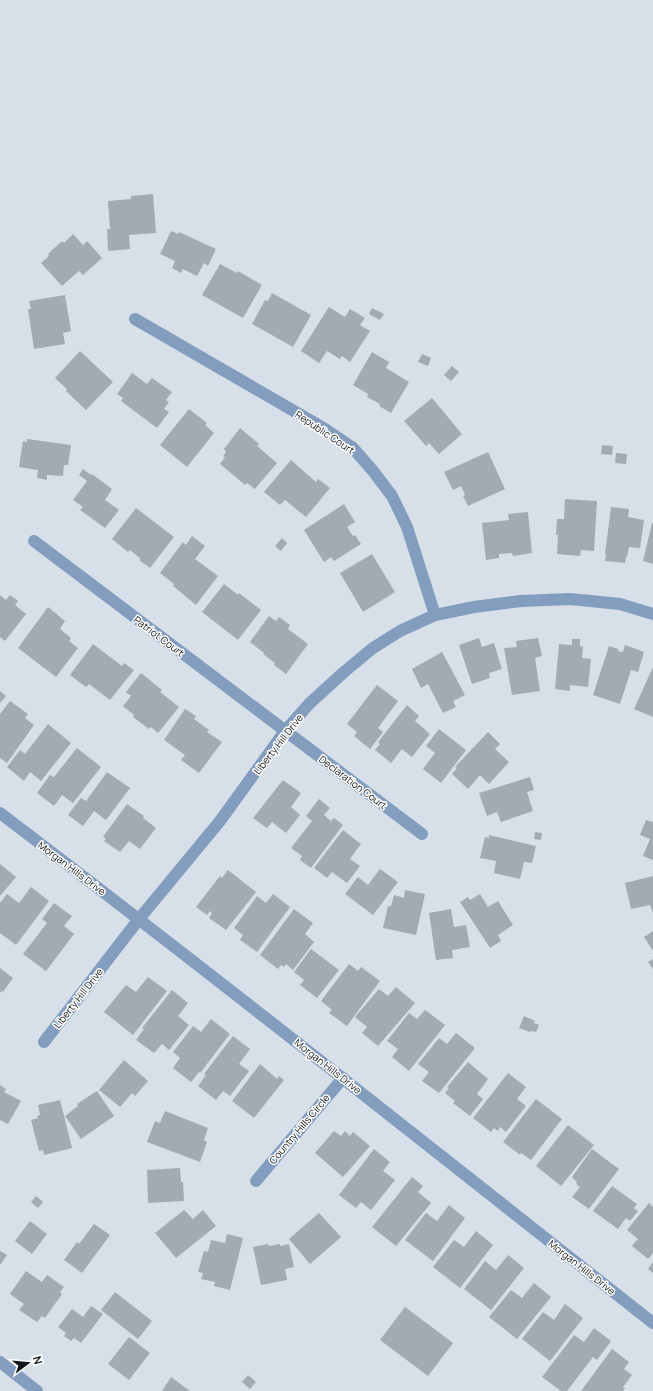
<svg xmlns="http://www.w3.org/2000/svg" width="653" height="1391" font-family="Manrope,sans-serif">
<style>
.building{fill:#a3aab4}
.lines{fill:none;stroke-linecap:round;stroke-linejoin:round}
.street{stroke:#829dbe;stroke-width:12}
.labels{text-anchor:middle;stroke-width:3;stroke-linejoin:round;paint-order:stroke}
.street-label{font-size:10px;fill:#14171a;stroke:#fff}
</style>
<rect width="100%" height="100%" fill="#d7dfe9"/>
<g class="building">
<polygon points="153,194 156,233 129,235 130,249 108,251 107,229 110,229 108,201 131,199 131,196"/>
<polygon points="171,231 178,234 179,232 216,249 208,266 204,263 197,276 183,269 181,273 172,268 175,261 160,254"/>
<polygon points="73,234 83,245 87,241 102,258 83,275 79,271 62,286 41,263 49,256 48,254 62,241 64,243"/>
<polygon points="220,264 237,273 238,271 262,285 243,318 202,295"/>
<polygon points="272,293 311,315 293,347 252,324 265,300 268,301"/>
<polygon points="65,295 71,331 63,333 65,344 34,349 28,309 31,309 29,301"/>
<polygon points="329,307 345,317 350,309 365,318 360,325 370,331 350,362 342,356 340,359 327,351 319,363 301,351"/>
<polygon points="372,308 384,314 380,320 369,314"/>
<polygon points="80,351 113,382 86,410 66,391 67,389 55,378"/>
<polygon points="372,352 389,362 386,368 409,382 391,413 379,406 380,404 367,397 368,394 353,385"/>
<polygon points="422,354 431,358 428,366 418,362"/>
<polygon points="452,366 459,372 451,381 444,375"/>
<polygon points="132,373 147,384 152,378 172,392 166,400 169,402 164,409 169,412 157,428 121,401 123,398 117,394"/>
<polygon points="432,398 462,434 439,454 429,443 426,446 404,421"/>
<polygon points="189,409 207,423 205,425 214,433 187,467 160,445"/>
<polygon points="240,428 259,444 257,446 277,463 255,489 247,483 245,485 220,464 225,457 223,456 226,452 224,449"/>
<polygon points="27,439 71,445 68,465 64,465 63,476 47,475 47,480 37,478 38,470 19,467 23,441 27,442"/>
<polygon points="602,445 613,446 612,455 601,454"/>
<polygon points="488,452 505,489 468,506 463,496 465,495 461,486 453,490 444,472"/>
<polygon points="616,453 627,454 626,464 615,463"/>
<polygon points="291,460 316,482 318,479 330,488 306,517 285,500 280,505 264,492"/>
<polygon points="83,469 91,475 92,474 112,489 105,500 119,510 105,528 80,510 83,507 73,500 87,481 79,475"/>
<polygon points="565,499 597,501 594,551 581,550 580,556 557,554 558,535 556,535 557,519 564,519"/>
<polygon points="344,504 355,522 347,527 353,536 355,535 361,544 334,561 331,557 324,562 304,530"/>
<polygon points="611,507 629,509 628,517 644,520 640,548 629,547 627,557 626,557 625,563 605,561 606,554 605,554"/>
<polygon points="136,508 174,537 150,568 139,560 141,559 130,550 128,552 112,539"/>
<polygon points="528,512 532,553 513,556 512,553 499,554 499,558 486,560 482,523 509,520 508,514"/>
<polygon points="652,523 653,523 653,564 643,561"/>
<polygon points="192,536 205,546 195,559 218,576 196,605 173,586 174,584 160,573 183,542 186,545"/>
<polygon points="282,538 287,543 281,551 275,546"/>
<polygon points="372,554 395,592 363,612 340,573"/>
<polygon points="224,584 238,595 239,593 261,610 238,640 202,612"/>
<polygon points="0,595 6,600 10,595 18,601 15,605 26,614 5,641 0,637"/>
<polygon points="48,607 65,621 60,629 71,638 69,641 78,648 56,677 18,648"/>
<polygon points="269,616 276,621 279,617 290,625 288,629 308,644 286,674 274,665 275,663 263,654 264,653 250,642"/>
<polygon points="479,638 482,647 494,643 502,669 489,673 490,678 472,684 459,645"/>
<polygon points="538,638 542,656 535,658 540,691 512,695 504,648 517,647 516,641"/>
<polygon points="572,639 580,639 580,646 583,647 582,658 591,659 588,687 570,685 570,691 555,689 559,644 572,645"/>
<polygon points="93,644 122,666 124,663 134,670 110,700 89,684 86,687 70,675"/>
<polygon points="625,645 644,652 638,672 631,670 620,704 593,695 609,646 618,649 618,651 623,652"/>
<polygon points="442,652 465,695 453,701 456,707 443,713 428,684 421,688 412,669"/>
<polygon points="653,667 653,717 634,709"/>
<polygon points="141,673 162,690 160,692 179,707 158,733 151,727 149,729 133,717 134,715 123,706 131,696 126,692"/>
<polygon points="377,685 398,701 378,728 383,732 370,749 354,736 357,732 347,724"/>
<polygon points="0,691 6,696 0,703"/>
<polygon points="10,701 28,714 25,718 34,725 7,763 0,758 0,714"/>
<polygon points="407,705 419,716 415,721 430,734 412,757 402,749 391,763 375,750 380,744 378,742"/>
<polygon points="185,709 196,716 194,719 209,730 207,732 222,742 199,773 181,760 185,755 164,740"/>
<polygon points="48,724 71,743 41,781 30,772 24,781 7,767 20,750 25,754"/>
<polygon points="439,729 466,750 441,783 423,769 435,753 426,746"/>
<polygon points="488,732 500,744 495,749 509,762 489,784 480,775 468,789 452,774 457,768 455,767"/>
<polygon points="77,748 101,767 73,803 62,795 54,806 37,793 50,775 54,777"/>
<polygon points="107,772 130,788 106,820 94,811 83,826 68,815 81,798 86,801"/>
<polygon points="530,777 534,790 527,792 533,811 501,822 497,812 487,816 479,793"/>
<polygon points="283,780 301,793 291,807 300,815 286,833 272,822 267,828 253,818"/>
<polygon points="319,799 330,808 324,815 331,821 334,818 343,825 311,868 300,860 302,856 291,848 312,821 306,816"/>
<polygon points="127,804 144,816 143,818 156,828 140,849 129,841 120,852 104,841 106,839 103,837"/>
<polygon points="646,820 653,822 653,860 643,856 650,839 640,835"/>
<polygon points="343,830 361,844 350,859 360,866 347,883 332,872 327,878 314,868"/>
<polygon points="535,832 542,833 541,840 534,839"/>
<polygon points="489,835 536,846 532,863 524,862 520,879 494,873 496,861 480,858 485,837 489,838"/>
<polygon points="0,864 16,877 0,896"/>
<polygon points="380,869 398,882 373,915 345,894 358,877 368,885"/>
<polygon points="228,870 256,892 226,930 209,918 212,913 210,911 207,915 196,907 220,876 222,878"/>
<polygon points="653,876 653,913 650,905 631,909 625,883"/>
<polygon points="31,887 49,901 16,945 0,933 0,903 7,894 19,903"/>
<polygon points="405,890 425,894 416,935 383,928 388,906 391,906 394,895 404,898"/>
<polygon points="273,894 290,907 257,952 240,940 243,935 234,928 257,896 266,903"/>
<polygon points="480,894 488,907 498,901 513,925 498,935 501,941 490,948 460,902 468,897 470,900"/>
<polygon points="54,903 72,916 64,926 74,934 46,971 23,954 47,923 42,919"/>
<polygon points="294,909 313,923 305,934 314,942 293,970 286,964 284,967 281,965 278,969 260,955"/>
<polygon points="451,909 454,927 466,925 470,947 452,950 453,958 436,960 429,913"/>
<polygon points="653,931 653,951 644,937"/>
<polygon points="311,949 339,970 317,998 300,985 304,980 294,972"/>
<polygon points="653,959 653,969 648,962"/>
<polygon points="349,964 358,971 361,967 380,981 347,1026 329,1013 332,1010 321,1001"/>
<polygon points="0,968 13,978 3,992 2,991 0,993"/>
<polygon points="148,977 167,991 133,1035 104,1012 126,985 136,992"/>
<polygon points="396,987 415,1003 378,1046 362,1033 367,1027 355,1017 379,989 388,996"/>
<polygon points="172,990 188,1003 178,1016 189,1025 169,1050 162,1044 154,1053 136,1040 144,1029 142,1028"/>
<polygon points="425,1010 445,1025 409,1071 392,1057 398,1049 387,1041 409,1013 417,1019"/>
<polygon points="524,1016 535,1021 534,1023 539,1025 536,1032 531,1031 530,1032 519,1028"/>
<polygon points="211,1019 230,1034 200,1073 199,1072 191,1082 173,1068 180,1058 173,1052 193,1026 201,1032"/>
<polygon points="456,1033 475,1048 439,1093 422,1081 429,1072 418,1064 439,1038 447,1044"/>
<polygon points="233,1036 250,1049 239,1064 249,1071 230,1096 223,1091 216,1100 198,1086 206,1075 204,1074"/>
<polygon points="124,1060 148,1081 135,1096 132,1093 120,1107 99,1090"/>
<polygon points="468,1062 488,1079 477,1094 483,1099 470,1116 453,1103 455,1101 445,1093 449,1088 447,1087"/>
<polygon points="260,1064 277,1079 279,1076 284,1080 254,1118 232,1101"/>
<polygon points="508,1073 526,1087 517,1099 526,1106 506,1132 500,1127 498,1131 494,1128 491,1132 473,1118"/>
<polygon points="0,1085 6,1089 4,1092 21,1101 8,1124 0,1120"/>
<polygon points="97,1091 114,1116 81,1139 65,1116 78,1106 77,1104"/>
<polygon points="536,1099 562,1119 531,1160 521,1153 520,1155 503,1142"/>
<polygon points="60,1100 72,1148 44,1155 43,1150 39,1151 31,1120 38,1118 37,1116 40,1115 38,1105"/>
<polygon points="165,1111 208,1128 204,1140 207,1142 200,1162 147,1142 155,1121 160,1123"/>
<polygon points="568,1125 594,1145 561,1186 536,1166"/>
<polygon points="334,1131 341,1136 345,1131 350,1136 353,1132 370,1146 343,1177 315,1153"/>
<polygon points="374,1149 390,1162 383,1171 395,1180 371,1210 361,1202 356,1208 339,1195"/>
<polygon points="592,1149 619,1169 589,1209 572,1197 580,1187 576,1184 577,1182 572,1177"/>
<polygon points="180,1168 181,1182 183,1182 184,1201 148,1203 147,1170"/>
<polygon points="412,1177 423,1186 418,1192 431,1203 396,1246 372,1227"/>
<polygon points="612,1186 637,1204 634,1208 638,1211 630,1221 626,1218 618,1229 593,1211"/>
<polygon points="36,1196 43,1202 38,1208 31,1202"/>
<polygon points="649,1203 653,1207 653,1253 648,1259 632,1246 638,1239 627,1230"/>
<polygon points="449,1205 465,1218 433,1261 405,1240 426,1213 437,1221"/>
<polygon points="184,1210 193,1219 203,1210 216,1226 176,1258 155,1233"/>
<polygon points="319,1213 341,1237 310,1264 289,1239"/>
<polygon points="30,1221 47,1234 32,1254 15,1241"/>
<polygon points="94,1224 110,1235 82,1273 64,1260 77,1242 79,1244"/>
<polygon points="476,1231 493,1245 460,1288 433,1267 454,1240 464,1247"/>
<polygon points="227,1234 243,1238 230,1290 214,1286 215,1282 201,1279 203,1273 198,1272 204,1251 208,1252 211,1240 225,1243"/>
<polygon points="268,1244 269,1246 280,1244 280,1246 289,1244 294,1267 285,1269 287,1280 261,1285 253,1247"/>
<polygon points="0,1251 7,1255 0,1265"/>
<polygon points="508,1255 524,1268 491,1310 464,1289 485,1261 496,1270"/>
<polygon points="653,1262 653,1273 648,1269"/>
<polygon points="26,1271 42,1282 47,1275 64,1287 60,1292 62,1294 45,1318 42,1316 37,1322 19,1310 24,1304 10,1294"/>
<polygon points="534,1283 551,1297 517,1339 489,1317 511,1290 522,1298"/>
<polygon points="115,1292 152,1321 138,1339 101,1310"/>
<polygon points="565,1304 583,1318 550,1361 522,1339 543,1312 554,1320"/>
<polygon points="91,1306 103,1314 81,1343 74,1338 71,1341 64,1336 66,1333 58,1327 72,1309 83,1317"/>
<polygon points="405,1307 453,1343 428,1376 380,1340"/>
<polygon points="594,1328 611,1341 597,1360 593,1357 567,1391 561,1391 542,1377 574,1335 584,1342"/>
<polygon points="129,1337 150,1353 129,1380 108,1364"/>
<polygon points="612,1349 629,1362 624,1369 632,1375 623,1387 625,1388 623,1391 581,1391"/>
<polygon points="248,1375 256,1382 250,1389 242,1382"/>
<polygon points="171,1377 190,1391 162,1391"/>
</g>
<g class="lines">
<g class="street">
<polyline points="135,319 325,429 353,448 373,471 392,496 407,527 435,615"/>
<polyline points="34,541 422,834"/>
<path d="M0,813C220,980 436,1152 653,1323"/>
<polyline points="44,1042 139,919 220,821 285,731 310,703 344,672 373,648 400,631 435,615 474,607 521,601 570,599 620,604 653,614"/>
<polyline points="256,1181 343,1078"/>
<polyline points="0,1362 37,1391"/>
</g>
</g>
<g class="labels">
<g class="street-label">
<text transform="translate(325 432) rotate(34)" y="4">Republic Court</text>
<text transform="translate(159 636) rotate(37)" y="4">Patriot Court</text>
<text transform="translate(278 744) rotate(-52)" y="4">Liberty Hill Drive</text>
<text transform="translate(353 782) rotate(37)" y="4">Declaration Court</text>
<text transform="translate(72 868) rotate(37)" y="4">Morgan Hills Drive</text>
<text transform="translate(78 998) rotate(-52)" y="4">Liberty Hill Drive</text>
<text transform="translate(328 1066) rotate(38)" y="4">Morgan Hills Drive</text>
<text transform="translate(299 1129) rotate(-50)" y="4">Country Hills Circle</text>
<text transform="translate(582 1267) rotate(38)" y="4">Morgan Hills Drive</text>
</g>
</g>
<g transform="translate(28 1363) rotate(74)" stroke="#ffffff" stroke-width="3" paint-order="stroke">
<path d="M0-3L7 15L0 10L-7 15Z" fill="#14171a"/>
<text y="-6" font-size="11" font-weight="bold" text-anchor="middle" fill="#14171a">N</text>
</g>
</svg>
